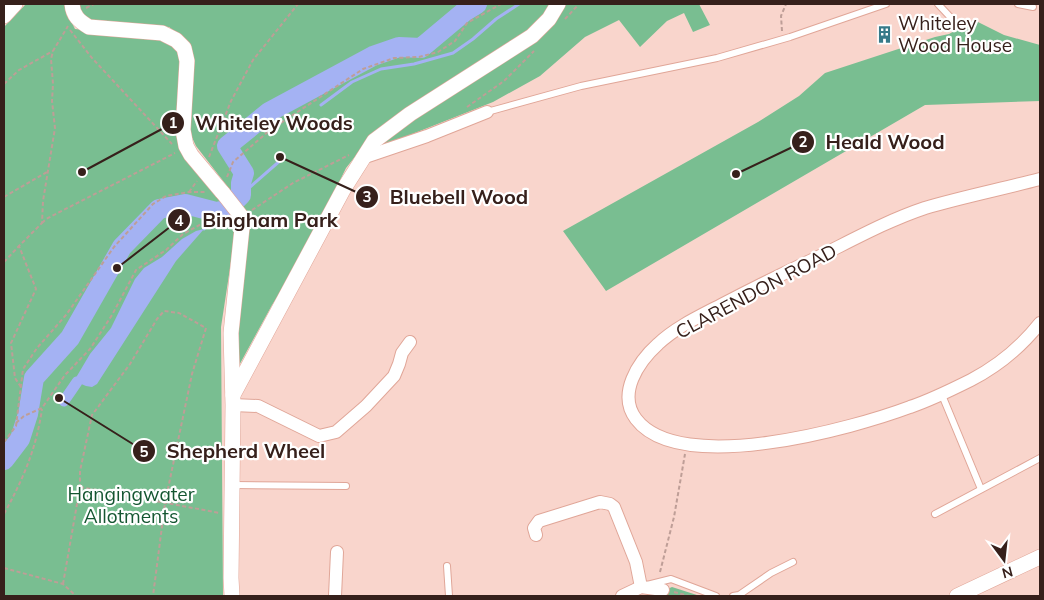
<svg xmlns="http://www.w3.org/2000/svg" width="1044" height="600" font-family="Mulish,sans-serif">
<style>
.green{fill:#79be91}
.water{fill:#a4b2f3}
.lines{fill:none;stroke-linecap:round;stroke-linejoin:round}
.stream{stroke:#a4b2f3;stroke-width:3}
.canal{stroke:#a4b2f3;stroke-width:11}
.river{stroke:#a4b2f3;stroke-width:20}
.service-casing{stroke:#e0a698;stroke-width:8}
.minor-casing{stroke:#e0a698;stroke-width:14}
.tertiary-casing{stroke:#e0a698;stroke-width:16}
.path{stroke:#be9e97;stroke-width:2;stroke-dasharray:4 2.5;stroke-linecap:butt}
.service{stroke:#fff;stroke-width:6}
.minor{stroke:#fff;stroke-width:12}
.tertiary{stroke:#fff;stroke-width:15}
.labels{text-anchor:middle;stroke-width:4.5;stroke-linejoin:round;paint-order:stroke}
.poi-label{font-size:19px;fill:#36201b;stroke:#fff;text-anchor:start}
.street-label{font-size:19px;fill:#36201b;stroke:#fff}
.park-label{font-size:19px;fill:#145631;stroke:#fff}
.leader{fill:none;stroke:#36201b;stroke-width:2}
.callout-dot{fill:#36201b;stroke:#fff;stroke-width:2}
.mark-label{font-size:15px;text-anchor:middle;font-weight:bold;fill:#fff}
.callout-label{font-size:20px;text-anchor:middle;font-weight:bold;fill:#36201b;stroke:#fff;stroke-width:4.5;stroke-linejoin:round;paint-order:stroke}
</style>
<rect width="100%" height="100%" fill="#f9d5cc"/>
<g class="green">
<polygon points="26,4 65,4 66,11 75,29 164,38 181,55 179,148 227,209 236,229 221,327 223,596 4,596 4,27"/>
<polygon points="76,4 550,4 542,19 516,43 373,134 346,168 302,258 272,305 236,371 239,307 249,219 238,200 196,146 189,131 186,40 169,27 88,21"/>
<polygon points="564,4 699,4 710,25 693,32 684,13 667,21 640,47 619,20 585,37 540,76 493,102 382,146 380,142"/>
<polygon points="974,20 1004,35 1040,45 1040,101 925,105 606,291 563,231 758,122 799,96 825,73 935,37 949,34"/>
<polygon points="672,587 700,596 651,596"/>
</g>
<polygon class="water" points="204,229 176,261 97,384 92,387 86,386 74,381 90,354 111,328 135,279 144,268 162,257 182,239 196,231"/>
<g class="lines">
<g class="stream">
<polyline points="321,105 352,82 381,69 414,64 453,53 473,39 496,19 519,4"/>
<polyline points="229,195 241,183"/>
<polyline points="241,195 282,159"/>
<polyline points="202,208 219,205 223,201"/>
<polyline points="204,229 221,211"/>
</g>
<polyline class="canal" points="64,401 77,382"/>
<polyline class="river" points="4,460 20,439 28,414 34,378 70,338 122,247 159,209 185,204 216,212 226,210 241,195 241,183 244,173 227,146 269,112 373,56 399,47 421,48 464,12 477,4"/>
<defs>
<g id="service">
<polyline points="938,4 953,20"/>
<polyline points="1018,4 1033,7"/>
<polyline points="487,112 581,86 717,58 790,37 886,4"/>
<polyline points="942,395 981,489"/>
<polyline points="233,485 346,486"/>
<polyline points="935,514 1040,458"/>
<polyline points="447,566 449,596"/>
<polyline points="647,585 671,579 716,596"/>
<polyline points="733,596 739,595 771,573 793,562"/>
</g>
<g id="minor">
<polyline points="362,158 427,136 487,112"/>
<path d="M1040,179C1002,189 962,197 925,208C886,221 849,242 812,260C782,274 752,289 723,304C700,316 676,327 658,344C638,362 617,394 636,419C680,477 854,428 910,407C931,400 951,390 971,380C998,366 1021,347 1040,323"/>
<polyline points="233,405 258,406 319,436 336,432 366,406 394,376 399,364 402,353 410,342"/>
<polyline points="536,535 534,528 539,521 600,502 610,504 614,507 636,562 641,587"/>
<polyline points="335,596 337,552"/>
<polyline points="622,596 641,587 663,590"/>
</g>
<g id="tertiary">
<path d="M72,4C73,16 79,21 89,27L162,33L176,40L184,48L187,61L183,130L186,146L191,155L222,192"/>
<polyline points="4,16 15,4"/>
<polyline points="223,193 241,216 242,228 231,333 233,405 231,578 232,596"/>
<polyline points="233,395 343,190 374,141 410,114 532,36 549,19 558,4"/>
<polyline points="957,596 1040,557"/>
</g>
</defs>
<use href="#service" class="service-casing"/>
<use href="#minor" class="minor-casing"/>
<use href="#tertiary" class="tertiary-casing"/>
<g class="path">
<polyline points="86,8 94,4"/>
<polyline points="565,19 579,4"/>
<polyline points="70,30 92,58 172,144"/>
<polyline points="782,31 781,16 786,4"/>
<polyline points="4,84 19,70 53,51"/>
<polyline points="467,107 504,81 534,51"/>
<polyline points="209,157 231,101 253,60 298,4"/>
<polyline points="227,177 233,162 270,130 363,69 394,58 419,57 438,52 455,41 467,23 501,4"/>
<polyline points="189,192 197,181"/>
<polyline points="4,197 47,172"/>
<polyline points="252,210 293,183 349,155"/>
<polyline points="42,223 46,219 175,153"/>
<polyline points="4,262 19,246"/>
<polyline points="21,387 15,378 11,343 36,289 19,246 42,223 43,201 55,128 52,101 53,84 51,59 53,51 68,26"/>
<polyline points="16,423 24,416 42,408 65,375 90,349 112,315 136,270 166,250 183,234 207,221 229,221"/>
<polyline points="4,442 16,426 23,369 37,348 66,315 114,247 153,204 166,196 189,192 205,192"/>
<polyline points="80,487 220,513"/>
<path d="M4,514C23,479 36,450 42,409"/>
<polyline points="4,568 63,584 76,596"/>
<polyline points="660,572 674,517 685,454"/>
<polyline points="63,584 80,487 80,471 92,415 130,364 157,319 164,311 179,313 206,328 192,374 165,503 153,596"/>
<polyline points="674,592 689,596"/>
</g>
<use href="#service" class="service"/>
<use href="#minor" class="minor"/>
<use href="#tertiary" class="tertiary"/>
</g>
<defs>
<symbol id="building-bare" viewBox="-9 -9 18 18"><path d="M-4-6H4V6H1V3H-1V6H-4ZM-2.5-4.3h1.7v1.8h-1.7ZM.8-4.3h1.7v1.8H.8ZM-2.5-1h1.7V.8h-1.7ZM.8-1h1.7V.8H.8Z" fill="#367a89" stroke="#fff" stroke-width="2.5" paint-order="stroke"/></symbol>
</defs>
<g fill-rule="evenodd">
<use href="#building-bare" x="872" y="22" width="25" height="25"/>
</g>
<g class="labels">
<g class="poi-label">
<text x="898" y="30">Whiteley<tspan x="898" dy="22">Wood House</tspan></text>
</g>
<g class="street-label">
<text transform="translate(756 291) rotate(-28)" y="7">CLARENDON ROAD</text>
</g>
<g class="park-label">
<text x="131" y="501">Hangingwater<tspan x="131" dy="22">Allotments</tspan></text>
</g>
</g>
<path class="leader" d="M82 172L173 123M736 174L803 142M280 157L367 197M117 268L179 220M59 398L144 451"/>
<g class="callout-dot">
<circle cx="82" cy="172" r="5"/>
<circle cx="736" cy="174" r="5"/>
<circle cx="280" cy="157" r="5"/>
<circle cx="117" cy="268" r="5"/>
<circle cx="59" cy="398" r="5"/>
<circle cx="173" cy="123" r="12"/>
<circle cx="803" cy="142" r="12"/>
<circle cx="367" cy="197" r="12"/>
<circle cx="179" cy="220" r="12"/>
<circle cx="144" cy="451" r="12"/>
</g>
<g class="mark-label">
<text x="173" y="128">1</text>
<text x="803" y="147">2</text>
<text x="367" y="202">3</text>
<text x="179" y="226">4</text>
<text x="144" y="457">5</text>
</g>
<g class="callout-label">
<text x="274" y="130">Whiteley Woods</text>
<text x="885" y="149">Heald Wood</text>
<text x="459" y="204">Bluebell Wood</text>
<text x="270" y="227">Bingham Park</text>
<text x="246" y="458">Shepherd Wheel</text>
</g>
<rect width="1044" height="600" fill="none" stroke="#36201b" stroke-width="10"/>
<g transform="translate(1004 560) rotate(165)" stroke="#ffffff" stroke-width="4" paint-order="stroke">
<path d="M0-4L9 19L0 12L-9 19Z" fill="#36201b"/>
<text y="-8" font-size="14" font-weight="bold" text-anchor="middle" fill="#36201b">N</text>
</g>
</svg>
